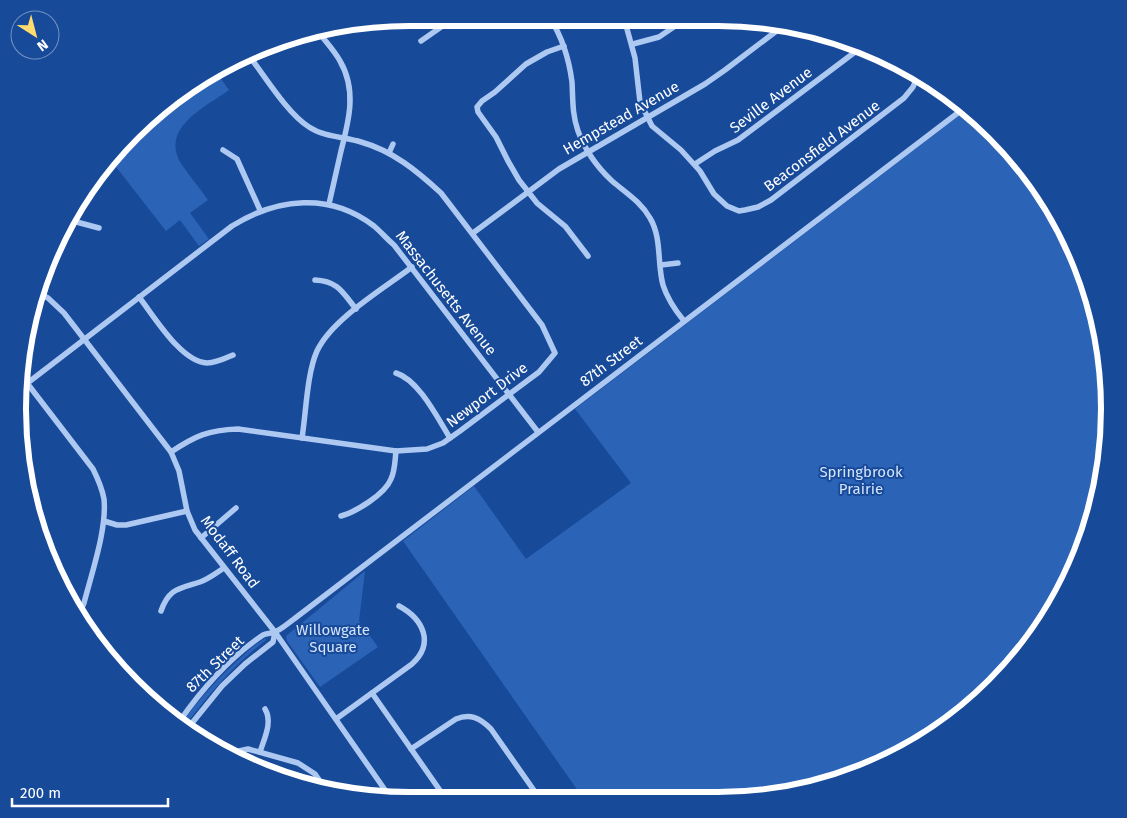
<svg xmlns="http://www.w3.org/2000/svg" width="1127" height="818" font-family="'Fira Sans',sans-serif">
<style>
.green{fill:#2b63b7}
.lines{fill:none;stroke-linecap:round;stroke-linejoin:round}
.minor{stroke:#adc9f2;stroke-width:5.5}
.labels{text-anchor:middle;stroke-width:4;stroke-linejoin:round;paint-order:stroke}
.street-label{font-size:15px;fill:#fff;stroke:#184a9a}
.park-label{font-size:15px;fill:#d4e4fc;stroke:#184a9a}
.rim{fill:none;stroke:#fff;stroke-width:6}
</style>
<rect width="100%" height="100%" fill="#184a9a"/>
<g class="green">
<path d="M216,72L229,90C204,108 159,128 182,165C190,177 200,188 208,200L190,213L209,239L199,246L180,220L166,231L110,159L115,151L192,83Z"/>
<polygon points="965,111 1028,170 1069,236 1096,307 1109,383 1106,460 1089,535 1057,604 1013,667 957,719 868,771 769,797 583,798 403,541 474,486 526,559 631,483 575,409"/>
<polygon points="365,571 359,621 378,647 320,687 287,641 286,636"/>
<path d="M266,638V640C235,664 208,695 185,726L181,724C200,698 220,675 245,654C251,648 259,642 266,638Z"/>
</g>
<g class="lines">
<g class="minor">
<path d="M550,18C562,37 569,59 572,82C573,99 572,114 578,131C585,150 597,167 612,181C626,193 641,202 650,218C662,238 657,263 663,285C667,298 675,310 684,321"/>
<polyline points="624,18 635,58 640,102 652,126 681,150 700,171 714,194 727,206 739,211 745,210 758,207 771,200 904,98 913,87 918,75"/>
<path d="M317,30C324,40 334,50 340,61C357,90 349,120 341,151C337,169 333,187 329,204"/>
<polyline points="421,41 454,18"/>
<polyline points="633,44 659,37 687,18"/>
<polyline points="564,46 547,52 526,64 495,92 482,101 477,107 478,112 496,137 508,161 519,180 537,203 565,226 588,256"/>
<polyline points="223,150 237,159 260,210"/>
<polyline points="389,153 393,144"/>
<polyline points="695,164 715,151 738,140 859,49"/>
<polyline points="69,220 99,228"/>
<polyline points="473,233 559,169 705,84 725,70 783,26"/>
<polyline points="661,265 678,263"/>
<path d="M315,280C338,281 343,293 356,309"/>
<polyline points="40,294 48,298 64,313 171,452 179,471 187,511 195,530 275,632 392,800"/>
<path d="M139,297C154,316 181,362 207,363C216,363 224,359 233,355"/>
<path d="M396,373C419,380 438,419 450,438"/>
<path d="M27,383L93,469C98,479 102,488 104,499C107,529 92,572 84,603L79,614"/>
<path d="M21,388L232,226C277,198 330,192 374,226C381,232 387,239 394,245L538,432"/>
<path d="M302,438C306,413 307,373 317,351C332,319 383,289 412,267"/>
<path d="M171,452C195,436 208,430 238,429L396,451L427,449L443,443L460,431L539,372L555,353L542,325L441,193C417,171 393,151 361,142C344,137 324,137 309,127C288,114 266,78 250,57"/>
<path d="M341,516C356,512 385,494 391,479C395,471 395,460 396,451"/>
<polyline points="104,521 117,525 126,525 187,511"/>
<polyline points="201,538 236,508"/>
<path d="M161,611C169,588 179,589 200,582C209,579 216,573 224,568"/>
<polyline points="372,693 446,799"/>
<path d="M336,719L412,664C435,643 423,619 399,606"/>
<path d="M179,722C202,689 229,658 263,635C267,633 270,634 274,632C281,630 288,623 294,619L963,109"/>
<polyline points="188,728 222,686 245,664 273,642 275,632"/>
<path d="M411,749L456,719C470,713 480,718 491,729L540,799"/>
<path d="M260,752C264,739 273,722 265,709"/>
<polyline points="229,756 239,751 248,749 298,763 315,774 326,790"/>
</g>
</g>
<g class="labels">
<g class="street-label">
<text transform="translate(771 100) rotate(-37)" y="5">Seville Avenue</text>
<text transform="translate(621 118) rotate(-30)" y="5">Hempstead Avenue</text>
<text transform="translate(822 146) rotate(-37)" y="5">Beaconsfield Avenue</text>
<text transform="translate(446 293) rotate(52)" y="5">Massachusetts Avenue</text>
<text transform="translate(611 361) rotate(-37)" y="5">87th Street</text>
<text transform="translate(487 395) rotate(-37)" y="5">Newport Drive</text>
<text transform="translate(230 552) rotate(53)" y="5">Modaff Road</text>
<text transform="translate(215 664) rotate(-44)" y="5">87th Street</text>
</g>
<g class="park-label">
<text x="861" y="477">Springbrook<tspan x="861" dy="17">Prairie</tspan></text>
<text x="333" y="635">Willowgate<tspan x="333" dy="17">Square</tspan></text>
</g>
</g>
<path d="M0 0H1127V818H0ZM409 26H718A383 383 0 0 1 1101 409V409A383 383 0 0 1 718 792H409A383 383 0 0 1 26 409V409A383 383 0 0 1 409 26Z" fill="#184a9a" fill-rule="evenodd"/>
<path class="rim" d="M409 26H718A383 383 0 0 1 1101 409V409A383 383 0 0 1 718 792H409A383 383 0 0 1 26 409V409A383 383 0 0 1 409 26Z"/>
<g transform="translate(35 35) rotate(144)"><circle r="24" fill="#184a9a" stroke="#7492c2"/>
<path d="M0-4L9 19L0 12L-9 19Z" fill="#ffdc6d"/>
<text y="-8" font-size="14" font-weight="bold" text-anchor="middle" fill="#ffffff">N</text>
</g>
<path d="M12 798v8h156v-8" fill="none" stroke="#ffffff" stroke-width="2.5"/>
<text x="20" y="798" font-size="15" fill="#ffffff" stroke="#184a9a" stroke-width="4" paint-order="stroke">200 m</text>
</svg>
